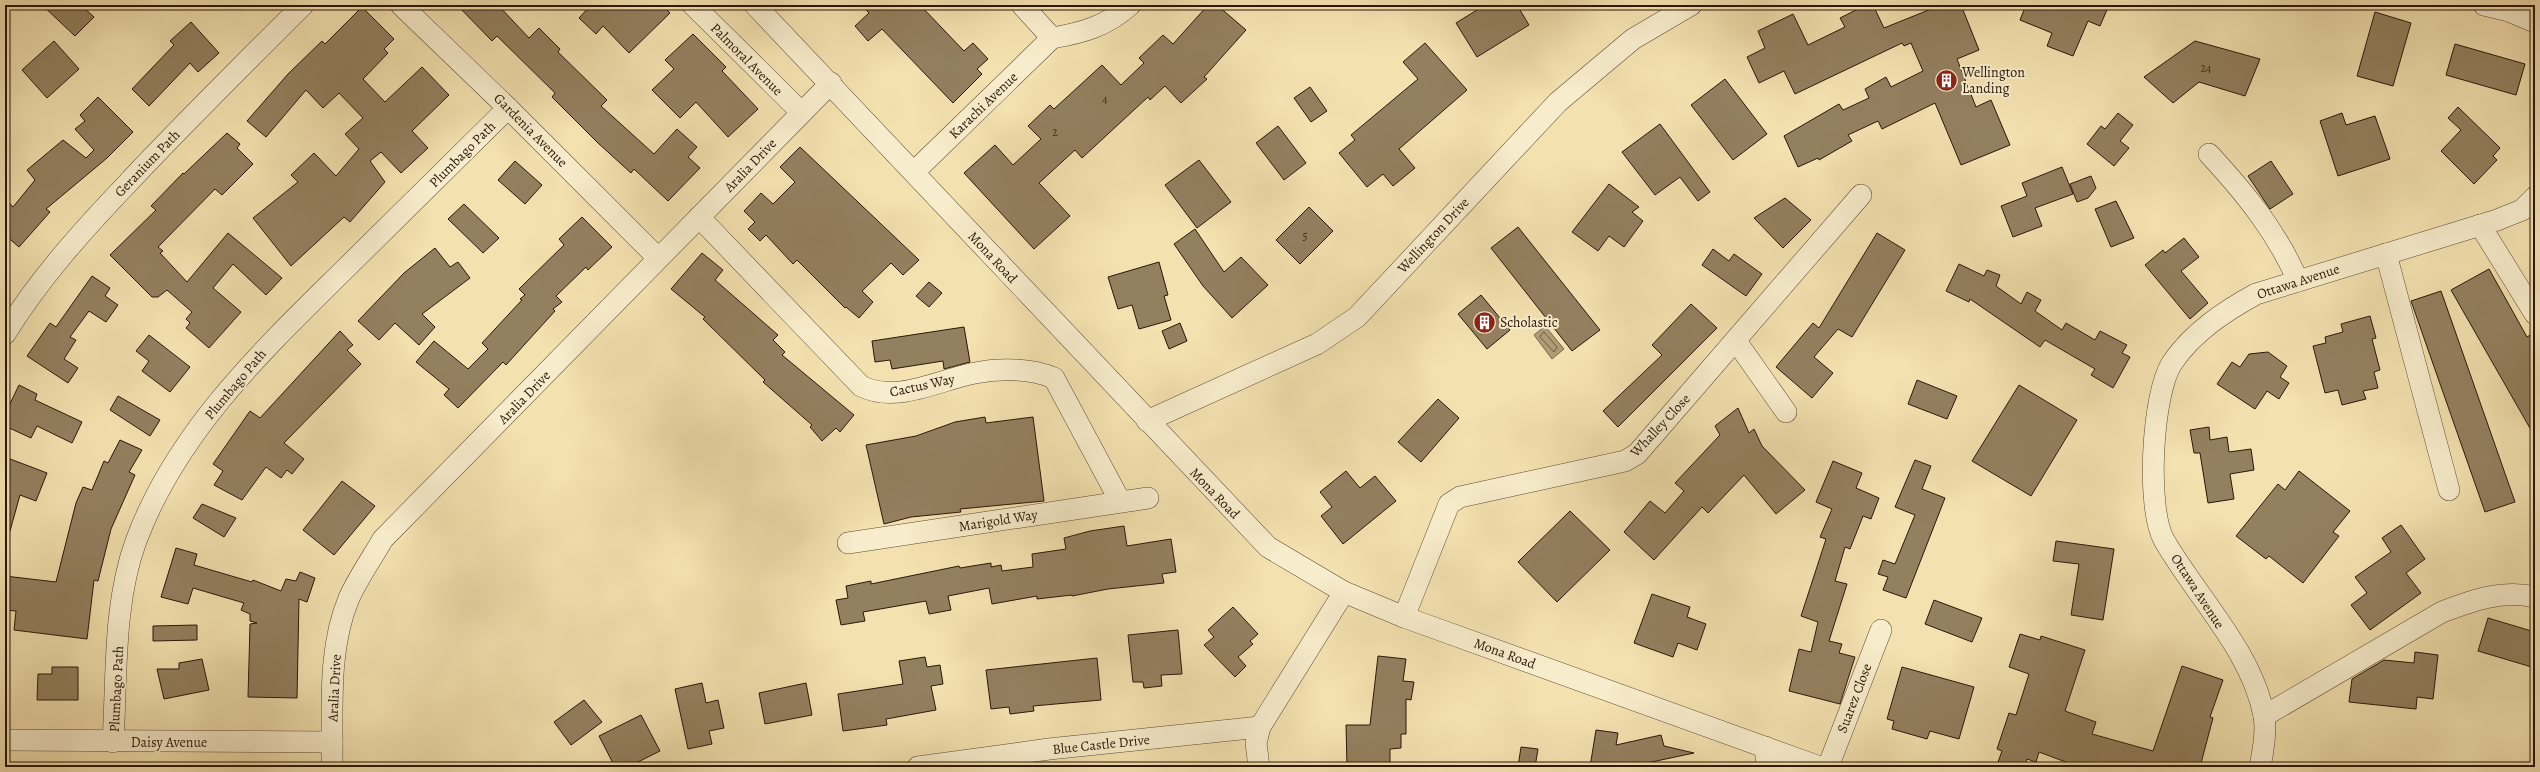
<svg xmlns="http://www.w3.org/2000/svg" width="2540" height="772" font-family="Alegreya,serif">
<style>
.water{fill:#af9c77;stroke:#7a664b}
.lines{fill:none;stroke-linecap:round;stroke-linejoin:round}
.shore{stroke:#6d5940;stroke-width:1}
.building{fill:#93805f;stroke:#2b1609}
.minor-casing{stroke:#5d4932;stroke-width:22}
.minor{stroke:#f7eccb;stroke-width:21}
.labels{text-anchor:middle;stroke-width:4;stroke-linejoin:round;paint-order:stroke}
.number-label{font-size:12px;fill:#45301e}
.street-label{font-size:14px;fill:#2b1609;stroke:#f7eccb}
.poi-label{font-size:14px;fill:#2b1609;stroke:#f7eccb;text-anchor:start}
</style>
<rect width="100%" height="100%" fill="#f3e1af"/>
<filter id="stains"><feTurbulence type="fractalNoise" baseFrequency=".005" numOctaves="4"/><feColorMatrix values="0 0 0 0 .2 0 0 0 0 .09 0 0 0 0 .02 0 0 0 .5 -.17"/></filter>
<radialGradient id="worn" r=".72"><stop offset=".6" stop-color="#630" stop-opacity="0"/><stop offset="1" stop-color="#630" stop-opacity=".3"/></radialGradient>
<polygon class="water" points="1545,326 1564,349 1552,359 1534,335"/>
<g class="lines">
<polygon class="shore" points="1544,332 1557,347 1554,352 1540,337"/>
</g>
<g class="building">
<polygon points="42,5 81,5 94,17 75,36"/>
<polygon points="457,5 498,5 529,38 539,28 560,49 558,52 607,100 601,106 654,154 677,129 697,147 688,157 700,168 668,201 634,169 631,173 598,143 552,97 555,93 497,36 492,41"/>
<polygon points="591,5 662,5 670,13 629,53 603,26 596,34 579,18"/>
<polygon points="862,5 920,5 964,51 973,43 988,59 977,69 982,74 953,103 882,29 868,41 855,26 869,13"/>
<polygon points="1208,5 1217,5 1246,30 1204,77 1207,79 1181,103 1165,86 1150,100 1148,97 1082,158 1075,150 1039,183 1070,216 1034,249 964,173 995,145 1013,165 1041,139 1028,126 1050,105 1054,109 1102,65 1121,85 1144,63 1139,58 1163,35 1173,44"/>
<polygon points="1485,5 1517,5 1529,25 1477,57 1456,23"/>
<polygon points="1866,5 1873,5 1884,28 1941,5 1961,5 1979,50 1957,59 1976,107 1991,100 2010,145 1961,165 1935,103 1882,129 1878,121 1848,135 1852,141 1819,160 1818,158 1798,167 1784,136 1839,104 1843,110 1869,98 1865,89 1886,77 1891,87 1923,71 1911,43 1904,46 1902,43 1795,94 1784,71 1759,83 1747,57 1765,48 1758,31 1793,14 1808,45 1845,27 1840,18"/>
<polygon points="2026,5 2109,5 2100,26 2088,21 2073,56 2047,46 2052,33 2020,20"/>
<polygon points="362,7 394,39 384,49 388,53 363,79 385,102 422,67 449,95 412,131 428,148 401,173 381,152 370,161 385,182 350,222 344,217 291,266 253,218 298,182 291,175 314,153 336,176 359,149 345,134 363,118 339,93 323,108 306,90 266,137 247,121 288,74 322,41 325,44"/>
<polygon points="2375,12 2411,23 2393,86 2357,76"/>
<polygon points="191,22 219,53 198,72 190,63 149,106 132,89 174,45 170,41"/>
<polygon points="693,34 726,67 722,71 758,109 728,137 696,102 680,118 652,90 674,69 665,60"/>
<polygon points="54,41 79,69 47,98 22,70"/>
<polygon points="2195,41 2260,59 2245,96 2199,82 2173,103 2144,77"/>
<polygon points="1425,43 1467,90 1399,149 1415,168 1393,186 1383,174 1367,187 1339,153 1355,140 1351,135 1418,79 1403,62"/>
<polygon points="2455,44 2525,64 2516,95 2446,75"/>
<polygon points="1725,79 1767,134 1733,160 1691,105"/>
<polygon points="1310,87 1327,111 1311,122 1294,98"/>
<polygon points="98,97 133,132 107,158 46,209 50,212 19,247 5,235 5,198 13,207 35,180 27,170 63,140 86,158 94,150 75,129 85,121 80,115"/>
<polygon points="2458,107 2500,148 2493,156 2497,160 2474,184 2441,151 2461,130 2448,118"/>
<polygon points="2118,113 2133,125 2120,141 2129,148 2114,166 2087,144 2101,126 2105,129"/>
<polygon points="2342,113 2346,125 2375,116 2390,159 2338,176 2320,121"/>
<polygon points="1660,124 1710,192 1698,201 1680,177 1655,195 1622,152"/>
<polygon points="1278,126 1306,163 1284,180 1256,143"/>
<polygon points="227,133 240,144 237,148 253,164 222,195 215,189 158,247 163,251 160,253 187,282 228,233 282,278 266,295 233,264 213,288 241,312 209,348 186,328 190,323 186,319 192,312 167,290 158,297 152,297 110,255 156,210 151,206 183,173 184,174"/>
<polygon points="800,147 919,260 903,275 891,263 862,291 873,302 859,318 846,307 845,308 797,260 793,264 766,235 760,241 748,229 755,222 744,211 761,193 773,204 795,182 780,167"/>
<polygon points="1199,160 1231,202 1197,228 1165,185"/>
<polygon points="515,161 542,185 525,204 498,180"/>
<polygon points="2271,161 2293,194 2270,209 2248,176"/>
<polygon points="2062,167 2073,194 2035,208 2042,226 2013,237 2001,206 2027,196 2022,183"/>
<polygon points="2091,176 2096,188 2088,198 2077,202 2070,184"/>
<polygon points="1609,184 1639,207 1632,212 1643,221 1624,247 1609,236 1598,251 1572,232"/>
<polygon points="1785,198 1811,220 1783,248 1754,218"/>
<polygon points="2116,201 2134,238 2111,247 2095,209"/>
<polygon points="464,204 499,238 483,253 448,219"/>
<polygon points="1309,207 1333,231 1300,264 1276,240"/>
<polygon points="582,217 612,247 588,270 586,267 556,296 562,302 553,309 555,311 506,365 503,362 458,408 444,395 449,389 416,362 434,341 468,369 488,349 482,343 522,300 520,299 525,295 519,289 564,245 559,239"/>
<polygon points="1518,227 1600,330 1572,351 1491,248"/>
<polygon points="1195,229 1224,272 1241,257 1268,285 1232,318 1203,286 1174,244"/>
<polygon points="1877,233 1905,250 1852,337 1838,329 1814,357 1833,373 1812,398 1776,367 1813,323 1819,328"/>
<polygon points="2184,238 2199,257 2181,271 2208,303 2190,319 2145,265 2163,250 2165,253"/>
<polygon points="435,248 450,267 458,262 470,278 422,314 435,327 419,345 395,323 379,340 358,321 404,273"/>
<polygon points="1713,249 1729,261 1734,254 1762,274 1746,296 1702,265"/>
<polygon points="702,253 723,270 715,280 778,335 773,340 785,352 782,355 854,415 840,432 836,428 822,441 810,427 812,425 763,382 765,380 703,319 705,317 671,289"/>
<polygon points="1159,262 1168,295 1164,296 1171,320 1139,329 1132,305 1118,309 1108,277"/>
<polygon points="1959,264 1984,276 1987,270 2000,275 1996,286 2021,304 2027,292 2041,300 2035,311 2062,330 2066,323 2095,340 2100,331 2127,345 2122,353 2130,357 2113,388 2091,375 2095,369 2045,340 2040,347 1970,299 1969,302 1946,291"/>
<polygon points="2489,269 2527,337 2535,332 2535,437 2451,290"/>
<polygon points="92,276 110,288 105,296 118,305 106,322 89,311 70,337 76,340 64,359 78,368 68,383 27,356 50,323 56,327"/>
<polygon points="929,282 942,293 929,307 916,296"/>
<polygon points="2441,291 2515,502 2485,512 2411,301"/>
<polygon points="1481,295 1510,330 1487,349 1458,314"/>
<polygon points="1691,304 1717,328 1618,427 1603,411 1662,355 1652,345"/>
<polygon points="2370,316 2376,338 2372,339 2380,370 2374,372 2378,388 2363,391 2366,399 2342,405 2338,390 2325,393 2313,346 2326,343 2325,337 2343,332 2341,324"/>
<polygon points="1180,323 1187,341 1169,349 1162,331"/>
<polygon points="964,327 970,362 944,369 943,361 892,369 890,360 875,362 872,341"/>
<polygon points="340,331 353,345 347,350 361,364 284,443 304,459 292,474 287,470 281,478 266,467 242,500 214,485 223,471 213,464 250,411 260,418"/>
<polygon points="149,335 190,367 170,392 142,371 149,361 136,351"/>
<polygon points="2268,352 2287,366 2280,377 2289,383 2279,399 2267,391 2255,409 2217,384 2232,362 2240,367 2249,354"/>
<polygon points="1917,380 1957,396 1947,419 1908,404"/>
<polygon points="19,385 37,394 35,400 82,422 72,443 37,426 31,438 5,426 5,414"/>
<polygon points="2019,385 2077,420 2031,496 1972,461"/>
<polygon points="118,396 160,420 150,436 110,410"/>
<polygon points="1438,399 1459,418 1421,462 1398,442"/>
<polygon points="1738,408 1749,433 1754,429 1762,446 1805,490 1776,514 1744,475 1708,513 1702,507 1654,560 1624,532 1650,501 1665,513 1684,491 1675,483 1720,435 1715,426"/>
<polygon points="985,417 986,423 1033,417 1044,501 960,509 961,512 911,517 884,524 866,445 916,436 955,422"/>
<polygon points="2209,427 2210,440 2227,437 2229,452 2251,449 2254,470 2230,474 2234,499 2208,503 2200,453 2194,453 2190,430"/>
<polygon points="120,440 142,450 129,472 135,475 111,529 98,581 94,580 87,639 14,630 16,611 5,610 5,576 56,582 76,503 83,487 92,490 104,461 108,463"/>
<polygon points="5,457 47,473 36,501 20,495 10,531 5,531"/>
<polygon points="1915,460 1931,466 1922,489 1945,498 1906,598 1883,590 1888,577 1878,574 1883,560 1895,564 1915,515 1895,507"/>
<polygon points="1833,461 1862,473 1856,488 1879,498 1871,519 1863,516 1850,549 1845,547 1835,581 1847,584 1829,641 1842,644 1839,653 1855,657 1840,704 1789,691 1799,649 1811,652 1818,622 1801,616 1826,539 1820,537 1832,509 1816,502"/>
<polygon points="1346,471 1360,488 1375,476 1396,501 1343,544 1321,516 1332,507 1320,492"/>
<polygon points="2299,471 2350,511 2333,532 2339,536 2303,583 2269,556 2266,559 2236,536 2278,484 2285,490"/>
<polygon points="342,481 375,506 334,555 303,530"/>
<polygon points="202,504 236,518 224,537 193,518"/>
<polygon points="1570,511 1610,550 1557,602 1518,562"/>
<polygon points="2401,525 2425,559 2406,573 2421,593 2370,630 2351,605 2367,593 2355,577 2391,552 2382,538"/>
<polygon points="1124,526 1127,546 1171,539 1176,572 1162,574 1164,583 1108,589 1072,596 1072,595 1037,599 1037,596 992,604 989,588 948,596 951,610 929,614 926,601 863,612 865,621 841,625 836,600 848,598 846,586 871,581 871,584 959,566 960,568 991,563 991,567 1001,565 1002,571 1033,567 1032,554 1066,549 1064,538 1090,531"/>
<polygon points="2056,541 2114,549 2103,620 2071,615 2079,564 2053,561"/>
<polygon points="176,548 197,554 194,565 252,582 253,580 281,591 286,579 296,581 300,572 315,578 307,602 299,599 297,698 248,697 250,624 257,623 250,621 250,614 241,610 244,603 193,588 188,604 161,597"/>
<polygon points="1652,594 1690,607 1687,617 1706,624 1697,650 1678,643 1673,657 1634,643"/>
<polygon points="1934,600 1982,618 1972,642 1925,624"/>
<polygon points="1233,607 1258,634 1250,641 1253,644 1238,657 1246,666 1235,677 1204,645 1214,637 1208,630"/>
<polygon points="2488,618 2535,632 2535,668 2478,651"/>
<polygon points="197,625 197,640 153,641 153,626"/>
<polygon points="1178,630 1182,674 1161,675 1162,686 1144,688 1143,682 1133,682 1128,635"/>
<polygon points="2020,634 2040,640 2041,636 2085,650 2065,711 2096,722 2092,734 2153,751 2182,666 2223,680 2210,717 2213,718 2200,767 2079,767 2039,752 2036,762 2027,759 2024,767 2013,767 1998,762 2002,751 1997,749 2009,713 2016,715 2029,674 2009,667"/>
<polygon points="2415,652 2438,655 2433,699 2417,697 2416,709 2349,702 2352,679 2384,660 2414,663"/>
<polygon points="1378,656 1406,659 1403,681 1414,682 1411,700 1406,699 1406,734 1401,734 1401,748 1390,749 1390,765 1347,766 1346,725 1370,725"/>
<polygon points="925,657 927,667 940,665 943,684 931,686 936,710 886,719 887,725 843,731 838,694 903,684 899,661"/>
<polygon points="1097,658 1101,700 1033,706 1034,711 1010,714 1009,707 991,709 986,670"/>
<polygon points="202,659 209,690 164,699 157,669 179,669 179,663"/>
<polygon points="52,667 78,667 78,700 37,700 38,674 52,674"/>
<polygon points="1902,667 1974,687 1959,739 1930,731 1927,739 1892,729 1894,721 1887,719"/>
<polygon points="702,683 706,703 718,700 724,728 709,731 712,744 688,749 675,689"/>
<polygon points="806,683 812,715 765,724 759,693"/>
<polygon points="584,700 602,722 571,745 554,722"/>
<polygon points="641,715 660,751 628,767 615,767 599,736"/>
<polygon points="1596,730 1618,733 1616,745 1661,735 1664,746 1694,753 1628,767 1590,767"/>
<polygon points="1521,747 1538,749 1535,767 1518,767"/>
</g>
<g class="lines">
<defs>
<g id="minor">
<polyline points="401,5 508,108 658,258"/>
<polyline points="693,5 801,112"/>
<polyline points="755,5 1268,547 1344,592 1404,617 1820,767"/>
<polyline points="1022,5 1052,38"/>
<polyline points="2484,5 2509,11 2535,22"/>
<path d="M1052,38C1082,33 1107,26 1130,5"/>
<path d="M2209,154C2245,193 2277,232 2298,281"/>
<polyline points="914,172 1052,38"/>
<path d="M699,217L861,386C897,404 938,380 975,373C999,368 1031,368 1054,378L1120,501"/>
<polyline points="2480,225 2535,314"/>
<polyline points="2386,254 2449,490"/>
<path d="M5,334C39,279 82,231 127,184C184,123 244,64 303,5"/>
<polyline points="1736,341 1786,412"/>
<polyline points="1147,421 1317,344 1357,317 1558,102 1633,39 1691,5"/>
<polyline points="848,543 1148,498"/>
<polyline points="1404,617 1449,504 1460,497 1625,461 1637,454 1861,195"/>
<path d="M2264,716L2442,612C2471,601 2503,589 2535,597"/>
<polyline points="5,740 332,742"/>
<path d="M113,742C117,676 113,604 136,541C177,431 263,350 344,270C399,216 454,162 508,108"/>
<polyline points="1765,747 1767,767"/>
<path d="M332,767C333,711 327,650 349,598C358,578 372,558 383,539L831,83"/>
<polyline points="918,767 1049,749 1260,727"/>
<polyline points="1259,767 1256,743 1260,727 1344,592"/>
<polyline points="1828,767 1881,630"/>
<path d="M2260,767C2263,752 2267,731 2264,716C2252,651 2196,596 2164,540C2146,508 2152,394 2172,363C2193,332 2225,311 2256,294L2497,220L2522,210L2535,197"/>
</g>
</defs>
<use href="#minor" class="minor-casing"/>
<use href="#minor" class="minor"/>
</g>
<defs>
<symbol id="building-disc" viewBox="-11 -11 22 22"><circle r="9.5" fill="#8f2418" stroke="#f7eccb"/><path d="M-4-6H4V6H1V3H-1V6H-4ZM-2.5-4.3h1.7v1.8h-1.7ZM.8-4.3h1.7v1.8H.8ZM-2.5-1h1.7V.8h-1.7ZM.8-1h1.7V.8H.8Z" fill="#fff"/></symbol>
</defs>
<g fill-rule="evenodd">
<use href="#building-disc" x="1934" y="68" width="25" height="25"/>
<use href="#building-disc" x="1472" y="310" width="25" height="25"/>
</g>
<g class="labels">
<g class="number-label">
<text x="2206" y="72">24</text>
<text x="1105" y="103">4</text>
<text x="1055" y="136">2</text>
<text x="1305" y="240">5</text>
</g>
<g class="street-label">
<text transform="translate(747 59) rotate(45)" y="5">Palmoral Avenue</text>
<text transform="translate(983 105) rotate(-44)" y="5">Karachi Avenue</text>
<text transform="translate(531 130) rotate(45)" y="5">Gardenia Avenue</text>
<text transform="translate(462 154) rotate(-45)" y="5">Plumbago Path</text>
<text transform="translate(147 163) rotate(-46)" y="5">Geranium Path</text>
<text transform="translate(750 165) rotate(-46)" y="5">Aralia Drive</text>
<text transform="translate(1433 235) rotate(-47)" y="5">Wellington Drive</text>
<text transform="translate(993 257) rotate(47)" y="5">Mona Road</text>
<text transform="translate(2298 281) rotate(-18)" y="5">Ottawa Avenue</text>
<text transform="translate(235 384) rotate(-50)" y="5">Plumbago Path</text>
<text transform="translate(922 385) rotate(-12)" y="5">Cactus Way</text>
<text transform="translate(524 397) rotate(-46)" y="5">Aralia Drive</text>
<text transform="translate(1660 425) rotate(-47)" y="5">Whalley Close</text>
<text transform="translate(1215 493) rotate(46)" y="5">Mona Road</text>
<text transform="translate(998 520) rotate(-9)" y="5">Marigold Way</text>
<text transform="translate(2198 591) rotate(57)" y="5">Ottawa Avenue</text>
<text transform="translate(1505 653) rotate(20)" y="5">Mona Road</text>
<text transform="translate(334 688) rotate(-87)" y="5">Aralia Drive</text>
<text transform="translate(116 689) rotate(-87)" y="5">Plumbago Path</text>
<text transform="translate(1854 698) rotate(-69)" y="5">Suarez Close</text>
<text x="169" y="747">Daisy Avenue</text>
<text transform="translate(1101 744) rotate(-6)" y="5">Blue Castle Drive</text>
</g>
<g class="poi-label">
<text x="1962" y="77">Wellington<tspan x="1962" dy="16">Landing</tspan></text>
<text x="1500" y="327">Scholastic</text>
</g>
</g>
<rect width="2540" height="772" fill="none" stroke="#f3e1af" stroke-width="20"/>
<rect x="6" y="6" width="2528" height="760" fill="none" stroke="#2b1609" stroke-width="2"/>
<rect x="10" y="10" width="2520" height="752" fill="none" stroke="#2b1609"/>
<rect width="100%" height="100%" filter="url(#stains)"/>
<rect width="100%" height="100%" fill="url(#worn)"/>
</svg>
